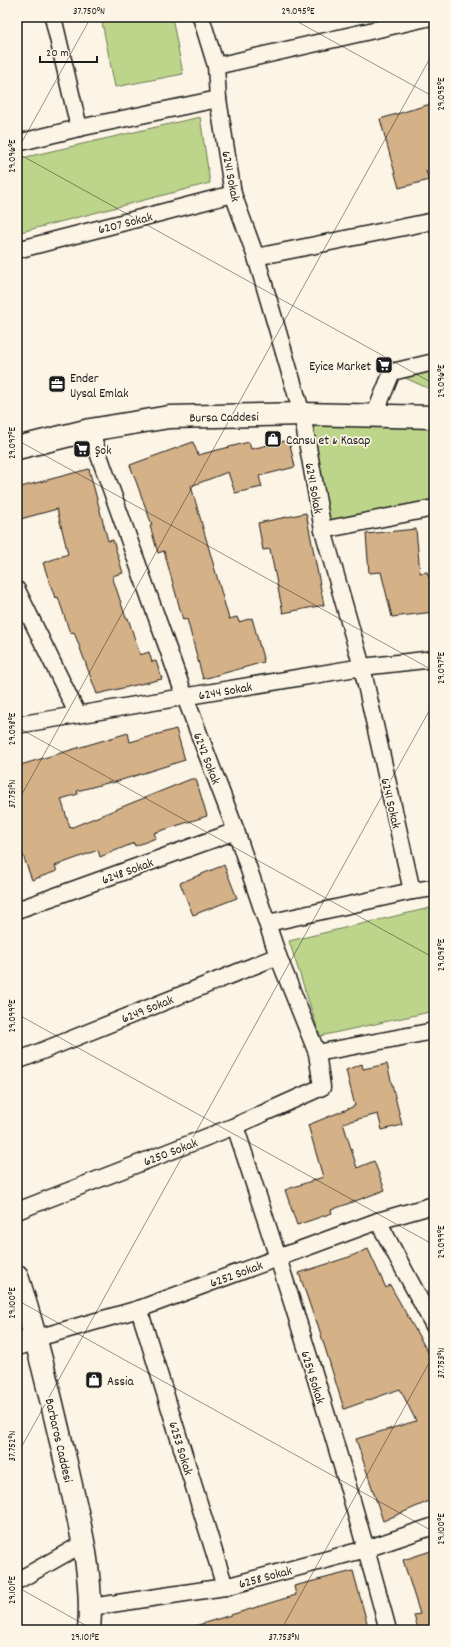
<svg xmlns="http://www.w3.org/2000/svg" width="451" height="1647" font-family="Dekko,sans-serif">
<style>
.green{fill:#bdd58b;stroke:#6c7854}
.building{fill:#d5b187;stroke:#1c1c1c}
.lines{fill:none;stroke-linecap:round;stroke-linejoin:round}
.street-casing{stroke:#1c1c1c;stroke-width:19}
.secondary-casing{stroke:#1c1c1c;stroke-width:25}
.street{stroke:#fcf5e5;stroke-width:16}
.secondary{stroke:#fcf5e5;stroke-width:22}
.ticks{fill:none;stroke:#1c1c1c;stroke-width:1;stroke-opacity:0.45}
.labels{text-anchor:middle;stroke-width:3.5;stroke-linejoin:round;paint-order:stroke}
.street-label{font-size:13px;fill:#1c1c1c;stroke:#fcf5e5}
.poi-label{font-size:13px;fill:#1c1c1c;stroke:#fcf5e5;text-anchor:start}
.neatline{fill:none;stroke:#1c1c1c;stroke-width:1.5}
.ticks-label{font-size:10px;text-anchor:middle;fill:#1c1c1c}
</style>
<rect width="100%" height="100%" fill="#fcf5e5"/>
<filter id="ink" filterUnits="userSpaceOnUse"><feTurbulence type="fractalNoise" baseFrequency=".025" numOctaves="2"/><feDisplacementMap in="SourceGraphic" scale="8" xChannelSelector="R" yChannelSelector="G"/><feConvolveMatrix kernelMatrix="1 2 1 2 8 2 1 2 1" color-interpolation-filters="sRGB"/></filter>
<g filter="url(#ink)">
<g class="green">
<polygon points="101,17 172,17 183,74 115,87"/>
<polygon points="200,117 210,183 17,233 17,159"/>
<polygon points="434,362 434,391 392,372"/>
<polygon points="302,414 434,417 434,508 323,530"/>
<polygon points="434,907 434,1011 320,1036 289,941"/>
</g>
<g class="building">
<polygon points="434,103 434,170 426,171 429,180 399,188 380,119"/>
<polygon points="289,440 295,467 259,476 262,487 235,493 228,472 191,486 229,619 237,617 239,622 252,618 264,662 203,679 187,619 183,620 164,551 158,553 150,526 152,525 130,465 193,442 198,455 249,442 251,449"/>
<polygon points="89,469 108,541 113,540 123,573 112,576 126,618 128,618 140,655 149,652 152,662 156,661 162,679 97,694 74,632 70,633 58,597 55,598 43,563 68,554 57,509 17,520 17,488"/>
<polygon points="306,513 324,605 283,613 270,549 263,550 258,523"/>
<polygon points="416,529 420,573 427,572 434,592 434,612 392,617 381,572 369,573 366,534"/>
<polygon points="176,729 185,760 112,783 111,782 77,791 78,794 61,799 70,828 191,779 196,779 207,816 154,833 156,838 135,846 134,843 100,857 98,850 55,866 57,871 32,880 17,839 17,766 128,733 130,742"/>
<polygon points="224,865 237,898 193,915 180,883"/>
<polygon points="362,1064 363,1069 387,1064 402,1125 382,1130 378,1114 343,1123 357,1168 374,1161 385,1190 331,1210 332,1213 297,1225 285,1190 323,1177 308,1125 355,1106 346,1070"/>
<polygon points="368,1249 386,1288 390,1285 434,1363 434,1499 383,1521 356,1439 416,1421 400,1389 344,1409 317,1322 316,1323 299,1273 349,1257"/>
<polygon points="434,1550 434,1630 418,1630 414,1615 420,1614 403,1560"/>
<polygon points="353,1571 369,1630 195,1630 195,1626 296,1595 294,1586"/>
</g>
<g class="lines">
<defs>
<g id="street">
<polyline points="53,17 79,128"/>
<polyline points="201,17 216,66 218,99 233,194 256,257 302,414 323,530 362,667 412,891"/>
<polyline points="216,66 431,17"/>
<polyline points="17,143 79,128 218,99"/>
<polyline points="17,250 233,194"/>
<polyline points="256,257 434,221"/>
<polyline points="374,416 392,372 434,362"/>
<polyline points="323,530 434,508"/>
<polyline points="17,590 77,713"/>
<polyline points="17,725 362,667 434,659"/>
<polyline points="17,910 236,831"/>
<polyline points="268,923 412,891 434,888"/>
<polyline points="317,1053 434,1031"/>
<polyline points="17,1061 278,956"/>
<path d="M235,1126C290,1292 343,1460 388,1630"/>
<polyline points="17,1211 235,1126 322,1087 317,1053 278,956 236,831 185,697 90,430"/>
<polyline points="378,1221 434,1326"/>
<polyline points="139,1309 225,1587"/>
<polyline points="37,1338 139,1309 378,1221 434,1205"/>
<polyline points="17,1581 84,1543"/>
<polyline points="91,1607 225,1587 366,1549 434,1526"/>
</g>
<g id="secondary">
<polyline points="17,448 90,430 169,417 302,414 434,417"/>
<path d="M17,1276C37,1338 51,1399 66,1463C78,1518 94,1573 89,1630"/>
<polyline points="17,1344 37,1338"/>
</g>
</defs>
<use href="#street" class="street-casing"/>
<use href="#secondary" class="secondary-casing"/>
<use href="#street" class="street"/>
<use href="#secondary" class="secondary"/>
</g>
</g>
<path class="ticks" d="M289,17L434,97M17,151L91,17M17,153L434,384M17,440L434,671M17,727L434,958M17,803L434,51M17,1014L434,1245M17,1300L434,1532M17,1455L434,702M17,1587L94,1630M281,1630L434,1354"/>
<defs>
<symbol id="supermarket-square" viewBox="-11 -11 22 22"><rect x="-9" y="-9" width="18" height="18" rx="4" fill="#1c1c1c" stroke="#fcf5e5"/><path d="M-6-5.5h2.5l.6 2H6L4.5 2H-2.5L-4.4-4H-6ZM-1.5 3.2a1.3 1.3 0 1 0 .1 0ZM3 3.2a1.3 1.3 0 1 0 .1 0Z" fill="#fff"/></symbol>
<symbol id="office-square" viewBox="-11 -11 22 22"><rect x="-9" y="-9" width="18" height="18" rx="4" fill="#1c1c1c" stroke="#fcf5e5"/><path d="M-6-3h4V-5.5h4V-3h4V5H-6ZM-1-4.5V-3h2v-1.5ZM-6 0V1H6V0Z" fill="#fff"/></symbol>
<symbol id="shop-square" viewBox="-11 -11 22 22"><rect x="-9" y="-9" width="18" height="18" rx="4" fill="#1c1c1c" stroke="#fcf5e5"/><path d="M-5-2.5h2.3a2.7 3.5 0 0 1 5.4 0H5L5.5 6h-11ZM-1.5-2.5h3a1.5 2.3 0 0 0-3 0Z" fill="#fff"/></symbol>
</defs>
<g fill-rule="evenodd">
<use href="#supermarket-square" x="374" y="355" width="20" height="20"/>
<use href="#office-square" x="47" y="374" width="20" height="20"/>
<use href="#shop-square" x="263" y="429" width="20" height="20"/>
<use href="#supermarket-square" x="72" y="439" width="20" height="20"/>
<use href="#shop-square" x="84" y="1370" width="20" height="20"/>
</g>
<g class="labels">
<g class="street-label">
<text transform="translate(232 176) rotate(79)" y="5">6241 Sokak</text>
<text transform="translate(125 222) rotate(-14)" y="5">6207 Sokak</text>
<text transform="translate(224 416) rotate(-1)" y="5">Bursa Caddesi</text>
<text transform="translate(315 488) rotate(80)" y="5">6241 Sokak</text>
<text transform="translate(225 690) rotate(-10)" y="5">6244 Sokak</text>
<text transform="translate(208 758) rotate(69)" y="5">6242 Sokak</text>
<text transform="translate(392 803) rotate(77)" y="5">6241 Sokak</text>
<text transform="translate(127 870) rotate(-20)" y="5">6248 Sokak</text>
<text transform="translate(147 1008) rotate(-22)" y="5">6249 Sokak</text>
<text transform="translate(170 1151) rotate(-21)" y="5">6250 Sokak</text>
<text transform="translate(236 1273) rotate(-20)" y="5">6252 Sokak</text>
<text transform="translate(314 1377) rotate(73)" y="5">6254 Sokak</text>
<text transform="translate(60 1440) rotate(77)" y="5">Barbaros Caddesi</text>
<text transform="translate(182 1448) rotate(73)" y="5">6253 Sokak</text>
<text transform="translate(265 1576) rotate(-15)" y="5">6258 Sokak</text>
</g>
<g class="poi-label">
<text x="371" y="370" text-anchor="end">Eyice Market</text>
<text x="70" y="382">Ender<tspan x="70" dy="15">Uysal Emlak</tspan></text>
<text x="286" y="444">Cansu et &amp; Kasap</text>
<text x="95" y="454">Şok</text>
<text x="107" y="1385">Assia</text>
</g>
</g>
<rect width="451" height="1647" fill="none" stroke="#fcf5e5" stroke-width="44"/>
<path d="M40 56v6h57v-6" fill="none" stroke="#1c1c1c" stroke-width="2"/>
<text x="46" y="56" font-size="12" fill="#1c1c1c" stroke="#fcf5e5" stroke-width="3" paint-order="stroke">20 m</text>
<rect x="22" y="22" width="407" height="1603" class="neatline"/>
<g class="ticks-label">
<text x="89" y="14">37.750°N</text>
<text x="298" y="14">29.095°E</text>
<text transform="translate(440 94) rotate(-90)" y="4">29.095°E</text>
<text transform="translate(11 156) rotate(-90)" y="4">29.096°E</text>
<text transform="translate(440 381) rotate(-90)" y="4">29.096°E</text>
<text transform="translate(11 443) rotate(-90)" y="4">29.097°E</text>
<text transform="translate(440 668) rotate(-90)" y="4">29.097°E</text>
<text transform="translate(11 729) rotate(-90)" y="4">29.098°E</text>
<text transform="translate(11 794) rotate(-90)" y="4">37.751°N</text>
<text transform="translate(440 955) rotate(-90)" y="4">29.098°E</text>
<text transform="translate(11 1016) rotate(-90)" y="4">29.099°E</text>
<text transform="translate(440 1242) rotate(-90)" y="4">29.099°E</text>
<text transform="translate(11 1303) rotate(-90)" y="4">29.100°E</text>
<text transform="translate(440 1363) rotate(-90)" y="4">37.753°N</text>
<text transform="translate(11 1446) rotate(-90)" y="4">37.752°N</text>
<text transform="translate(440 1529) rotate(-90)" y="4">29.100°E</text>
<text transform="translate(11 1590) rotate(-90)" y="4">29.101°E</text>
<text x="85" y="1640">29.101°E</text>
<text x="284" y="1640">37.753°N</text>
</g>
</svg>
